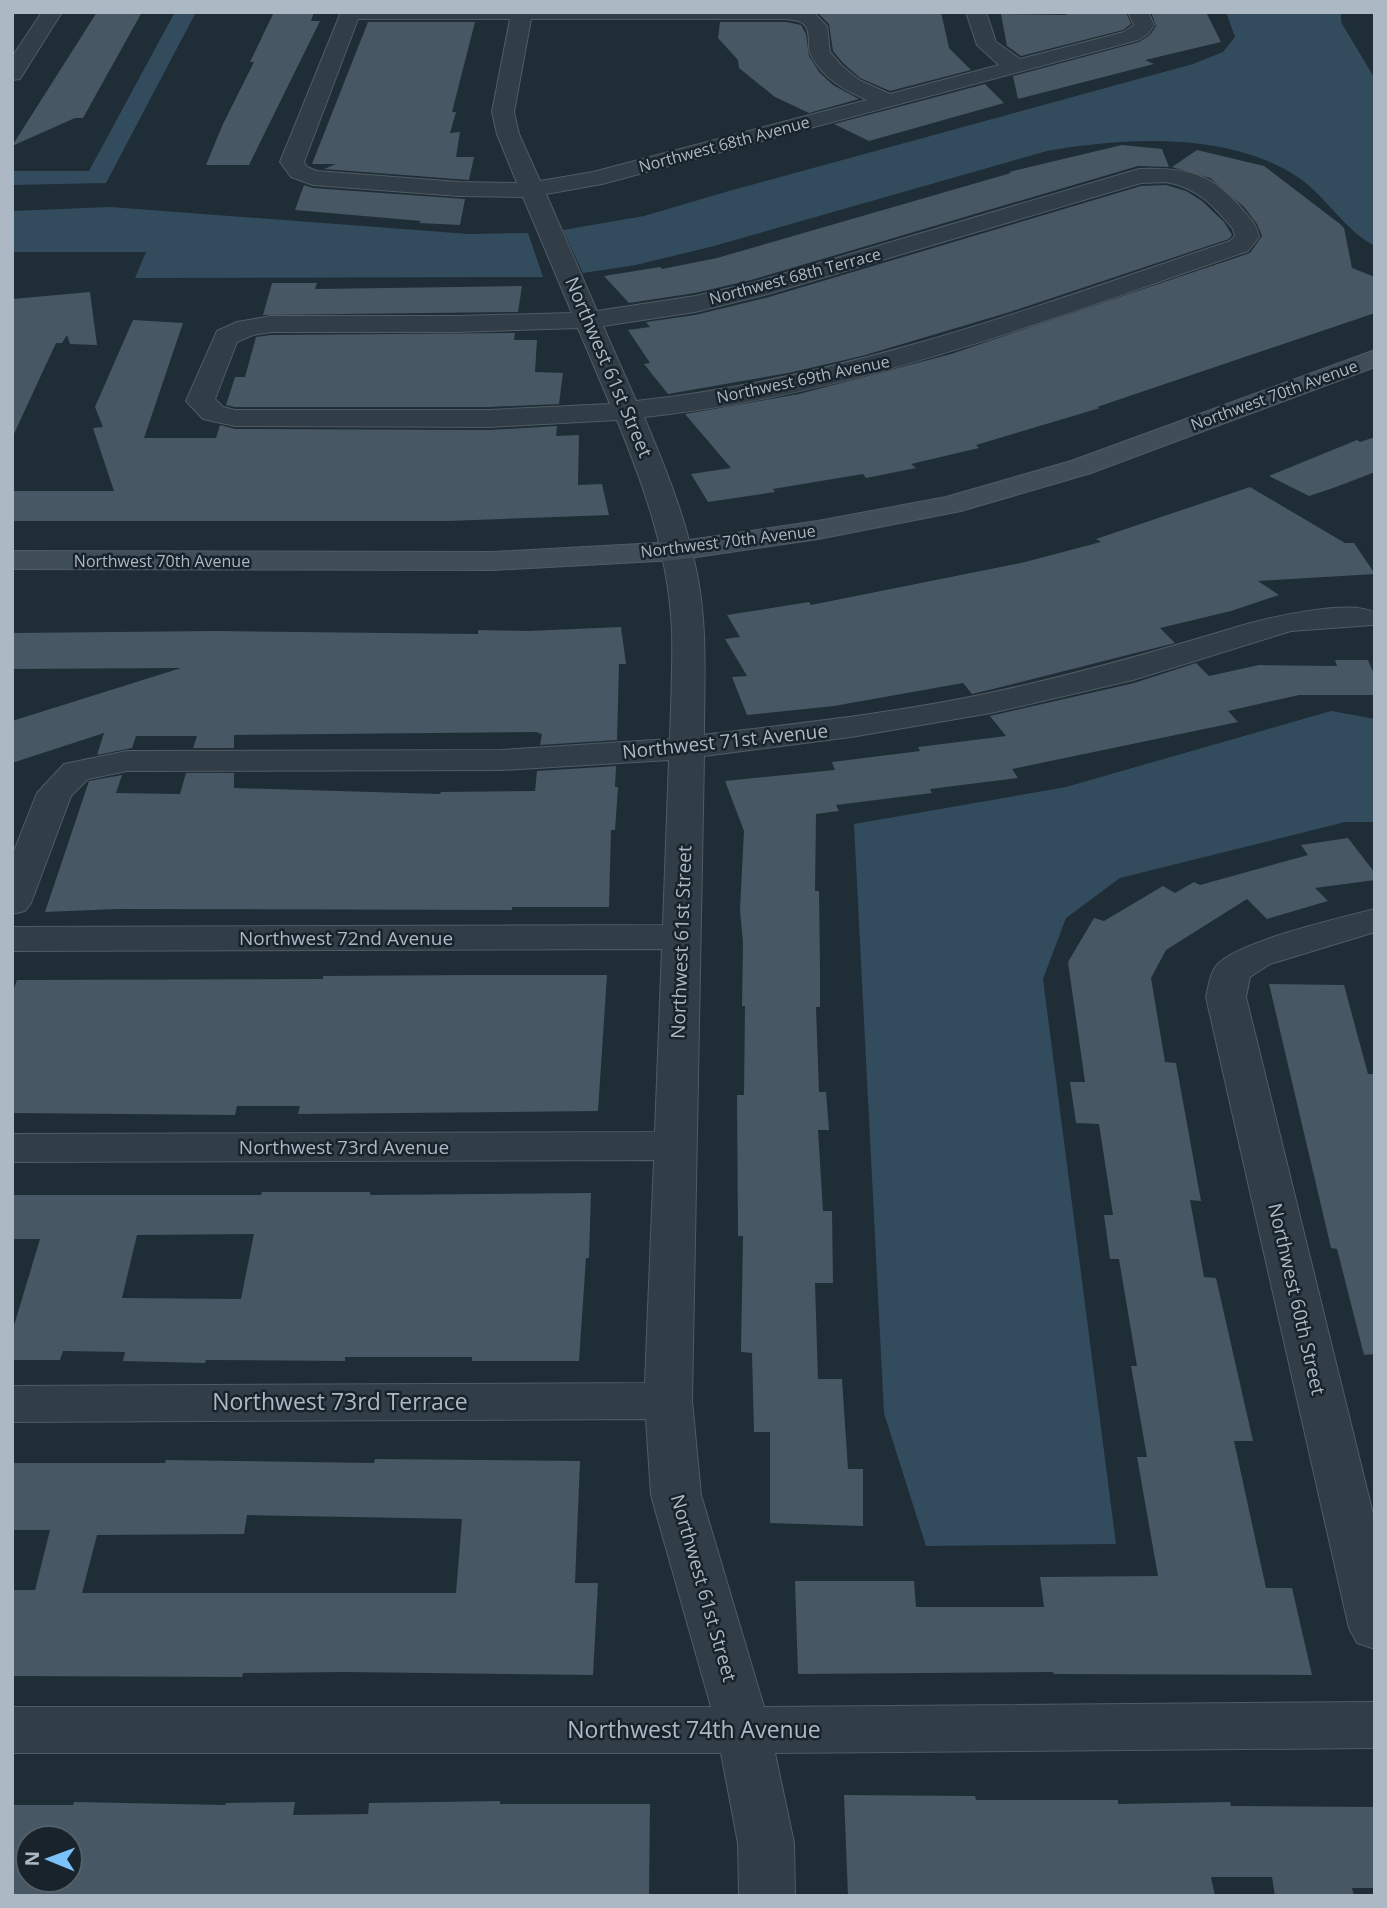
<svg xmlns="http://www.w3.org/2000/svg" width="1387" height="1908" font-family="'Open Sans',sans-serif">
<style>
.water{fill:#324c5e}
.lines{fill:none;stroke-linecap:round;stroke-linejoin:round}
.canal{fill:#324c5e;fill-rule:evenodd}
.building{fill:#475763;fill-rule:evenodd}
.street-casing{stroke:#505c65;stroke-width:2}
.secondary-casing{stroke:#505c65;stroke-width:2}
.street{fill:#323e47;fill-rule:evenodd}
.secondary{fill:#404e5a;fill-rule:evenodd}
.labels{text-anchor:middle;stroke-width:5;stroke-linejoin:round;paint-order:stroke}
.far-street-label{font-size:16px;fill:#acb9c4;stroke:#18232b}
.street-label{font-size:19px;fill:#acb9c4;stroke:#18232b}
.near-street-label{font-size:23px;fill:#acb9c4;stroke:#18232b}
</style>
<rect width="100%" height="100%" fill="#1f2d36"/>
<g class="water">
<path d="M1226,12H1341V22L1375,79V246C1344,230 1327,197 1299,178C1231,131 1124,137 1047,151L714,246L636,265L583,273L563,230L644,216L729,191L1193,64L1223,52L1235,37Z"/>
<polygon points="110,207 469,234 528,233 543,277 135,278 146,252 12,252 12,211"/>
<polygon points="1331,711 1375,719 1375,822 1345,822 1120,878 1066,918 1043,979 1116,1544 926,1546 884,1413 854,824 1066,787"/>
</g>
<g class="lines">
<polygon class="canal" points="175,12 196,12 106,183 12,185 12,171 89,171"/>
</g>
<g class="building">
<polygon points="97,12 142,12 83,118 75,118 12,146"/>
<polygon points="274,12 314,12 311,21 320,21 249,165 206,165 223,124 254,62 250,62"/>
<polygon points="817,12 941,12 949,48 971,70 890,91 860,78 843,63 833,51 829,24"/>
<polygon points="1065,12 1126,12 1131,24 1123,30 1021,56 1007,46 1001,14 1066,15"/>
<polygon points="1151,12 1206,12 1221,42 1145,60 1154,64 1018,99 1013,76 1139,42 1150,35 1156,26"/>
<polygon points="368,22 475,22 452,112 456,112 450,133 460,132 456,157 474,157 469,180 324,169 336,164 312,164"/>
<polygon points="720,22 786,22 801,25 806,34 809,56 819,72 833,85 859,99 809,113 775,97 739,68 738,60 718,38"/>
<polygon points="985,84 1004,103 869,141 834,124"/>
<polygon points="1122,145 1162,149 1169,167 1138,166 751,280 695,293 629,303 604,276 660,267 662,269 717,258 1011,173 1009,172"/>
<polygon points="1197,150 1264,166 1340,224 1344,228 1352,268 1375,277 1375,313 1097,407 1100,408 976,445 979,448 911,464 916,468 866,478 863,474 773,489 775,492 708,502 691,474 731,468 685,414 799,394 951,354 1250,253 1262,236 1257,224 1244,207 1210,178 1172,167"/>
<polygon points="304,185 313,188 465,199 460,225 419,223 421,221 295,210"/>
<polygon points="1166,185 1186,191 1202,201 1224,222 1232,235 1229,239 1010,312 862,356 788,373 668,394 644,364 650,363 628,330 650,327 646,322 695,315 769,297 1141,186"/>
<polygon points="272,283 317,283 315,289 522,286 518,312 263,315"/>
<polygon points="90,292 97,345 70,344 67,335 62,343 56,343 12,438 12,299"/>
<polygon points="133,320 183,323 144,438 216,438 220,425 235,429 489,430 557,426 556,436 579,435 578,485 602,484 609,515 447,521 12,521 12,491 114,491 93,428 103,427 95,407"/>
<polygon points="515,333 514,340 537,340 535,372 563,373 559,404 489,407 235,407 226,405 235,377 245,377 256,337 271,335"/>
<polygon points="1375,437 1375,472 1336,487 1309,496 1269,476 1357,440 1360,442"/>
<polygon points="1250,487 1345,543 1354,543 1375,574 1258,581 1279,595 1231,611 1160,628 1175,643 993,689 972,694 963,683 834,706 747,715 732,677 747,676 725,639 740,637 727,615 809,602 811,605 1021,563 1101,542 1096,539"/>
<polygon points="621,627 626,664 619,664 617,740 540,745 542,734 536,732 234,735 234,748 193,748 197,736 136,736 132,748 97,755 104,733 12,763 12,721 181,668 12,669 12,633 215,631 478,634 478,630 528,631"/>
<polygon points="1335,660 1368,660 1375,676 1375,695 1299,695 1228,711 1238,722 1012,769 1018,778 930,789 932,793 836,805 839,811 816,814 815,891 819,891 820,968 820,1007 816,1007 819,1092 826,1092 829,1130 818,1130 823,1211 832,1211 833,1283 815,1283 818,1379 842,1379 848,1469 863,1469 863,1526 770,1523 770,1432 754,1432 752,1353 741,1352 743,1236 738,1236 737,1095 744,1095 745,1006 742,1006 743,943 740,910 744,831 725,781 835,770 832,762 920,751 918,747 1006,736 990,716 1134,683 1196,663 1209,676 1259,665 1337,666"/>
<polygon points="616,766 615,787 618,787 615,830 611,830 609,907 512,907 512,910 118,909 45,912 89,781 122,775 116,793 180,794 186,773 234,773 234,788 440,794 441,792 535,791 537,771"/>
<polygon points="1348,838 1375,873 1375,880 1315,888 1328,901 1267,919 1247,899 1166,950 1151,978 1165,1062 1176,1063 1201,1201 1190,1200 1204,1277 1216,1278 1253,1441 1234,1441 1266,1588 1292,1588 1312,1675 1054,1674 1053,1672 798,1674 795,1581 914,1581 916,1607 1044,1607 1040,1577 1158,1576 1137,1457 1147,1457 1131,1366 1137,1366 1119,1259 1110,1259 1104,1215 1113,1215 1099,1124 1076,1123 1070,1082 1085,1082 1068,962 1094,918 1104,921 1163,886 1175,893 1194,882 1200,885 1308,855 1301,845"/>
<polygon points="473,975 607,975 598,1111 298,1114 300,1106 237,1106 235,1115 12,1113 12,993 17,980 323,979 323,976"/>
<polygon points="1269,984 1344,985 1368,1074 1375,1074 1375,1354 1364,1355 1337,1249 1331,1248"/>
<path d="M262,1192H370V1195L591,1193L589,1258H586L579,1361H472V1357H345V1361L206,1360L205,1363L123,1361L125,1352L63,1351L60,1360H12V1332L40,1239H12V1195H261ZM254,1234L241,1299L122,1298L137,1235Z"/>
<path d="M375,1459L580,1461L575,1583H598L593,1675L344,1672L243,1673L242,1677L12,1676V1590H35L50,1530H12V1463H165L166,1460L374,1463ZM247,1515L462,1519L456,1593H82L97,1535L244,1534Z"/>
<polygon points="844,1795 975,1796 976,1800 1118,1800 1118,1804 1230,1802 1231,1806 1375,1807 1375,1888 1352,1888 1354,1896 1275,1896 1272,1877 1211,1877 1215,1896 848,1896"/>
<path d="M500,1801V1804H650L649,1896H12V1805H73L74,1802L225,1805L226,1803L295,1802L293,1815L368,1814L369,1803ZM28,1838H70V1880H28Z"/>
</g>
<g class="lines">
<defs>
<g id="street">
<polygon points="42,12 62,12 20,79 12,80 12,57"/>
<path d="M341,12H813L827,26L830,52L841,65L859,80L890,94L999,65L977,45L966,12H986L996,42L1020,59L1124,32L1134,25L1128,12H1148L1154,25L1148,34L1138,40L602,184L546,194L597,311L695,296L752,283L1139,169C1185,167 1212,173 1242,209C1250,218 1257,225 1259,237L1248,251C1050,319 853,395 644,417C665,467 685,516 696,569C708,624 704,680 704,735C801,723 898,713 994,692C1077,674 1158,651 1240,626C1267,618 1351,598 1375,613L1373,625L1291,631L1133,680L991,713L851,737L704,756L692,1401L701,1495L764,1707L1375,1702V1748L775,1753L794,1843L795,1896H739L738,1843L721,1753H12V1707H711L651,1495L646,1419L12,1422V1386L645,1383L654,1160L12,1162V1134L655,1132L662,949L12,951V927L663,925L669,760L502,770L127,771L88,779L71,796L31,903L25,911L12,914V856L37,793L64,764L127,751L502,750L670,739C671,703 673,667 672,631C669,557 645,488 617,420L489,427L235,426L203,419L186,401L217,331L237,322L271,316H457L572,313L523,197L459,196L313,185L291,177L280,162ZM358,19H510L492,112L497,134L517,183L459,182L317,171L307,167L304,162ZM531,19H786C793,20 803,20 806,27C811,35 807,46 811,55C822,78 845,90 867,100L593,172L540,181L519,134L514,112ZM1166,182C1198,188 1213,205 1233,229L1235,236L1230,241C1035,307 842,379 636,401L603,326L695,312L768,294L1141,183ZM578,328L610,404L489,410H235L223,407L215,399L237,342L253,335L271,332H457Z"/>
<path d="M1375,909V932L1270,964L1250,977L1246,997L1375,1522V1649L1357,1643L1349,1628L1206,997C1209,985 1210,970 1220,962C1245,940 1339,918 1375,909Z"/>
</g>
<polygon id="secondary" points="1375,350 1375,367 1091,473 961,511 818,539 676,560 493,570 12,569 12,551 493,552 676,542 818,521 946,497 1071,461"/>
</defs>
<use href="#street" class="street-casing"/>
<use href="#secondary" class="secondary-casing"/>
<use href="#street" class="street"/>
<use href="#secondary" class="secondary"/>
</g>
<g class="labels">
<g class="far-street-label">
<text transform="translate(724 144) rotate(-15)" y="6">Northwest 68th Avenue</text>
<text transform="translate(795 276) rotate(-15)" y="6">Northwest 68th Terrace</text>
<text transform="translate(803 379) rotate(-12)" y="6">Northwest 69th Avenue</text>
<text transform="translate(1274 395) rotate(-20)" y="6">Northwest 70th Avenue</text>
<text transform="translate(728 541) rotate(-7)" y="6">Northwest 70th Avenue</text>
<text x="162" y="567">Northwest 70th Avenue</text>
</g>
<g class="street-label">
<text transform="translate(609 367) rotate(67)" y="7">Northwest 61st Street</text>
<text transform="translate(725 741) rotate(-6)" y="7">Northwest 71st Avenue</text>
<text x="346" y="945">Northwest 72nd Avenue</text>
<text transform="translate(681 942) rotate(-88)" y="7">Northwest 61st Street</text>
<text x="344" y="1154">Northwest 73rd Avenue</text>
<text transform="translate(1297 1299) rotate(77)" y="7">Northwest 60th Street</text>
<text transform="translate(704 1588) rotate(74)" y="7">Northwest 61st Street</text>
</g>
<g class="near-street-label">
<text x="340" y="1410">Northwest 73rd Terrace</text>
<text x="694" y="1738">Northwest 74th Avenue</text>
</g>
</g>
<rect width="1387" height="1908" fill="none" stroke="#acb9c4" stroke-width="28"/>
<g transform="translate(49 1859) rotate(271)"><circle r="33" fill="#18232b" stroke="#535f68" stroke-width="2"/>
<path d="M0-5L12 26L0 18L-12 26Z" fill="#7bc2fa"/>
<text y="-10" font-size="19" font-weight="bold" text-anchor="middle" fill="#acb9c4">N</text>
</g>
</svg>
